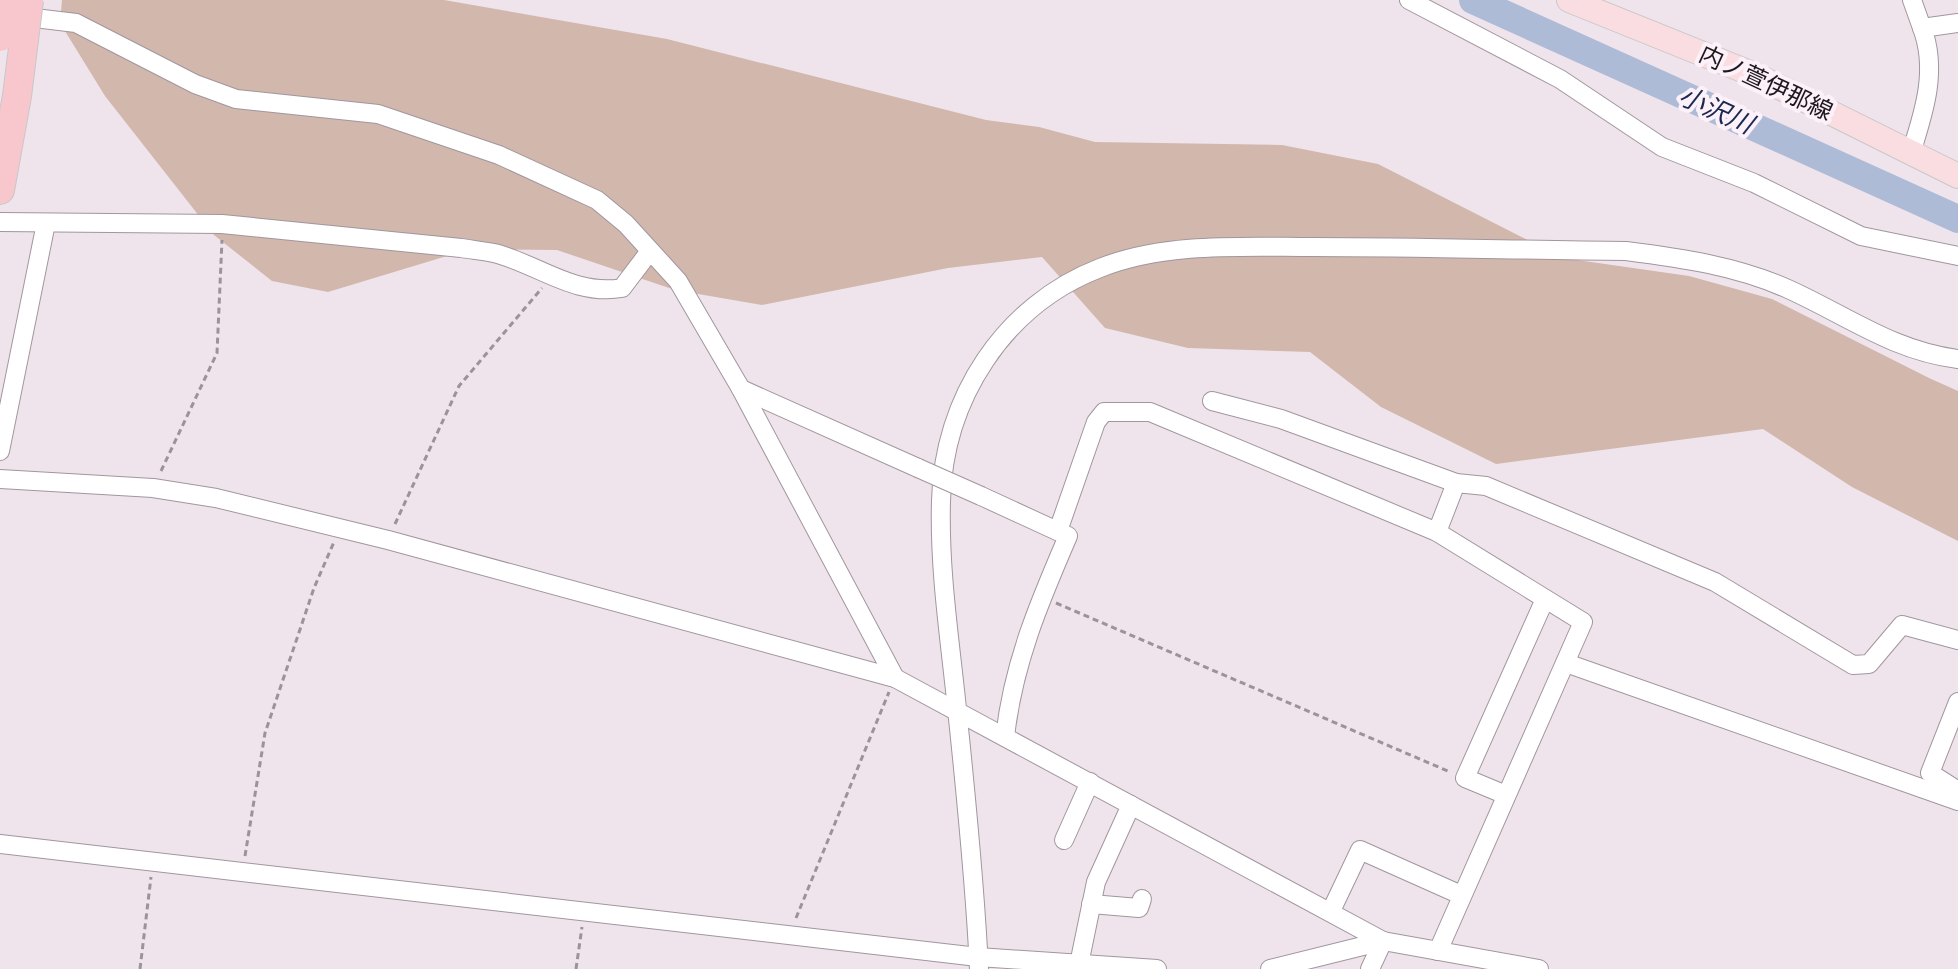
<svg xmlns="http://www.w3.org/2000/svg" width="1958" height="969" font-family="Quicksand,'Noto Sans JP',sans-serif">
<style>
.green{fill:#d2b7ac}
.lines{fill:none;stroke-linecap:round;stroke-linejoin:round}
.river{stroke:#adbbd7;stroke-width:28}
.minor-casing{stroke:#a1969e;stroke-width:20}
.major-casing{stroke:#c9c8c8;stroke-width:26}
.highway-casing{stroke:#c9c8c8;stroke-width:30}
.path{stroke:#9c939a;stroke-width:3;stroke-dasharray:6 4;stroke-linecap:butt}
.minor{stroke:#fff;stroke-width:18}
.major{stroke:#fadde1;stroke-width:24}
.highway{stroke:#f7c7cd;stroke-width:28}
.minor-bridge-casing{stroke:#a1969e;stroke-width:20;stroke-linecap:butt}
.highway-bridge-casing{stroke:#c9c8c8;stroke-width:30;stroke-linecap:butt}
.minor-bridge{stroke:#fff;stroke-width:18}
.highway-bridge{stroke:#f7c7cd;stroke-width:28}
.labels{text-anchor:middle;stroke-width:8;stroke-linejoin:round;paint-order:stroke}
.street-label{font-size:24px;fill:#1c181b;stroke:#fcf0f9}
.water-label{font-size:26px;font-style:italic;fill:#19294f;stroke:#fcf0f9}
</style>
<rect width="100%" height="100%" fill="#efe3ec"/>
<polygon class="green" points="62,0 444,0 667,39 986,120 1039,127 1095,142 1282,145 1378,164 1563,258 1689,276 1772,299 1929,378 1958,391 1958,541 1852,487 1763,429 1496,464 1381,407 1310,352 1188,348 1105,328 1042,257 948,268 762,305 675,290 557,250 470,249 328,292 272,281 214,235 105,96 60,23"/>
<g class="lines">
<polyline class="river" points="1473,0 1958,219"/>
<defs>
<g id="minor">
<polyline points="1409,0 1560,79 1662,147 1754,183 1861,236 1958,256"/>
<polyline points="1912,0 1922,28 1958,23"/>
<polyline points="18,16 76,23 195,84 236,99 378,114 499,155 597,200 626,224 678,281 741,389 895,678"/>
<path d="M1911,153C1924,112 1938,70 1922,28"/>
<path d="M0,222L222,224L461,248C473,250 487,251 498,254C542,267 576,296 622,288L650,251"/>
<polyline points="741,389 918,468"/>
<polyline points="1212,401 1281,419 1456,483"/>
<polyline points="0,451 46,223"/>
<polyline points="0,479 153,488 216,498 388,540 895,678 1383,941"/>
<path d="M981,496L1068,536C1039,603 1013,664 1005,737"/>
<polyline points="1058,531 1096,422 1104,412 1150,412 1437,532 1583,622 1438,951"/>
<polyline points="1437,532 1456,483 1486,486 1715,582 1853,665 1869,664 1902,625 1958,640"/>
<polyline points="1566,663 1958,801"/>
<polyline points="1958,702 1930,773 1958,791"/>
<polyline points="1506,795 1465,778 1545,599"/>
<polyline points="1064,840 1090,782"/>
<polyline points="0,844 978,957 1157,969"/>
<polyline points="1091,904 1139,908 1142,899"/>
<polyline points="1331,911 1360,850 1461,895"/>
<path d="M979,969C975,883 966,795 957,709C950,640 939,571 941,501C943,399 1004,305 1100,268C1165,242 1244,247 1313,247C1417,247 1521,250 1626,251C1681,258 1737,266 1788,289C1846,315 1893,351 1958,359"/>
<polyline points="1078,969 1096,882 1131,805"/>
<polyline points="1270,969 1383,941 1539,969"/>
<polyline points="1370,969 1383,941"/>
</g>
<polyline id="major" points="1569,0 1755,75 1958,176"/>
<polyline id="highway" points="0,190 17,96"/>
</defs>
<use href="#minor" class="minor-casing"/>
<use href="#major" class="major-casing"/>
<use href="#highway" class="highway-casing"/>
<g class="path">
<polyline points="161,471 217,353 222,240"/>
<polyline points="395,524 459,386 542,288"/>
<polyline points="1056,603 1450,772"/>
<polyline points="245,856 265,733 314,588 334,542"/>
<polyline points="796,918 889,692"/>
<polyline points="140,969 151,877"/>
<polyline points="576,969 582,927"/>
</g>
<use href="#minor" class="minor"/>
<use href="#major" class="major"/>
<use href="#highway" class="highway"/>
<defs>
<polyline id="minor-bridge" points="918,468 981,496"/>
<g id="highway-bridge">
<polyline points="0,37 5,0"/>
<polyline points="17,96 29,0"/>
</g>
</defs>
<use href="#minor-bridge" class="minor-bridge-casing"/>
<use href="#highway-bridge" class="highway-bridge-casing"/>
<use href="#minor-bridge" class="minor-bridge"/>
<use href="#highway-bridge" class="highway-bridge"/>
</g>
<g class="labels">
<g class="street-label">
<text transform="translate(1766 83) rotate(25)" y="8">内ノ萱伊那線</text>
</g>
<g class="water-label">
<text transform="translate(1716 110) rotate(24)" y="9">小沢川</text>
</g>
</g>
</svg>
